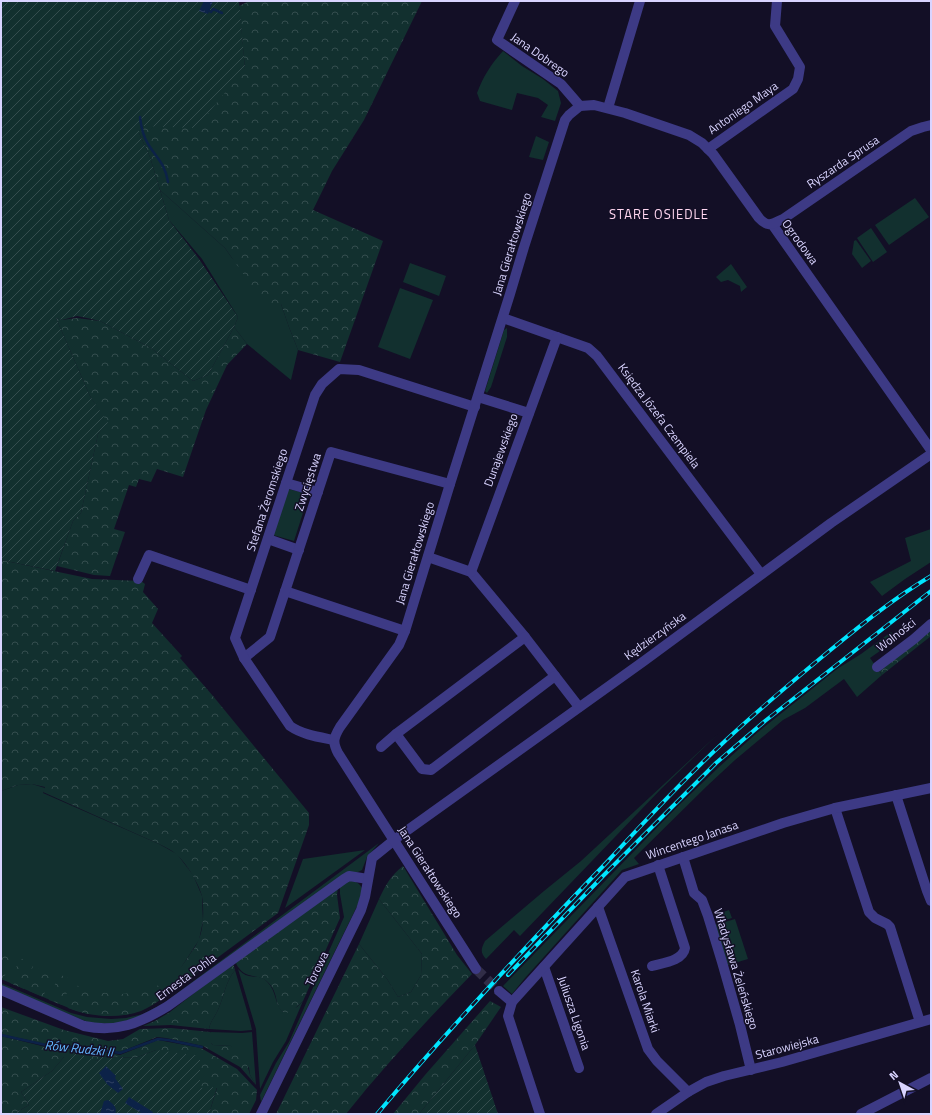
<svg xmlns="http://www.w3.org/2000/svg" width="932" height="1115" font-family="'Titillium Web',sans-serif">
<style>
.green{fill:#12302f}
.forest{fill:url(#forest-crowns)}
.garden{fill:url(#garden-furrows)}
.water{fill:url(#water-ripples)}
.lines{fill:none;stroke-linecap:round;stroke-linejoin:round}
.stream{stroke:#0c2248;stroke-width:2.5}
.tertiary-tunnel{stroke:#312d47;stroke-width:10;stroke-dasharray:10 5;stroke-linecap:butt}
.minor{stroke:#3d3a85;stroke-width:10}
.tertiary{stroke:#3d3a85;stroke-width:10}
.rail-casing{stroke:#00e5ff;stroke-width:4}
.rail{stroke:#130f26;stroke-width:2.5;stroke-dasharray:8;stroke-linecap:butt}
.labels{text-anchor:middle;stroke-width:3;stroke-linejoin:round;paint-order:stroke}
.street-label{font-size:12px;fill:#d9d4ff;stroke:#130f26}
.neighbourhood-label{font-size:13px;letter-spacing:1px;fill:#ffd6f0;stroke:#130f26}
.water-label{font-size:13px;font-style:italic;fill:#62b6ff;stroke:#130f26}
</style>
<defs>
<pattern id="forest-crowns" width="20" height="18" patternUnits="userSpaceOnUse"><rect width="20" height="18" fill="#12302f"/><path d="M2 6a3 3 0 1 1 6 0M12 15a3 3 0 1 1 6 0" fill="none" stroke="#344d4e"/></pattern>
<pattern id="garden-furrows" width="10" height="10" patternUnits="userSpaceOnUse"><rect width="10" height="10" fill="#12302f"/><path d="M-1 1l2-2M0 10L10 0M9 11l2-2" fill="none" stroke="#344d4e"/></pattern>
<pattern id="water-ripples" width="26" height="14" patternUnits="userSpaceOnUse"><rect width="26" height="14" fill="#0c2248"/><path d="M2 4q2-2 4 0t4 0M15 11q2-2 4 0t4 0" fill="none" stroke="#2f4163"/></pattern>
</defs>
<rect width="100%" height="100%" fill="#130f26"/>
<g class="green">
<path d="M503,51L522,66L543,79L558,91L561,103L555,121L541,117L548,105L538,98L517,93L512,110L480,101L477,93C483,77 491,64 503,51Z"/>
<polygon points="536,136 549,142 543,160 529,157"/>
<polygon points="160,190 225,248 232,258 281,304 289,327 298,350 291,380 247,344 234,327 238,317 202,259 169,220"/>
<polygon points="915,198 929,217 889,245 875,225"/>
<polygon points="871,228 887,252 873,262 857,238"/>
<polygon points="856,240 871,261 862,268 852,254 854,241"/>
<polygon points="410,263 446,276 439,296 403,282"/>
<polygon points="731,264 747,287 741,292 740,286 728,280 721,282 716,277"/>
<polygon points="400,288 433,300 410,359 378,347"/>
<polygon points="507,328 507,337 491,387 487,393 485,391 504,330"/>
<polygon points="288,489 309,494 294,541 273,535"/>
<polygon points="931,529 931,562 905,579 882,596 870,582 911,561 905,538"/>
<polygon points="891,632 897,639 870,658 882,675 857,697 844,679 805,708 783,720 735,760 707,786 634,858 639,864 622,870 525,978 512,994 503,986 678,806 719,767 758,732 837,669 861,654"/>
<path d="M718,734L661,789L520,936L514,930L486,959C480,952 481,949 485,941L544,891L581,861Z"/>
<polygon points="32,784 45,788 43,793 159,844 177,854 193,875 202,896 203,921 199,940 160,1000 142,1010 126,1015 110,1015 88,1014 71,1009 1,979 1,791 18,785"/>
<polygon points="379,843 367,857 362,870 358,872 349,872 166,1005 143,1017 112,1024 90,1023 1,986 1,983 71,1013 87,1017 111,1019 126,1018 143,1014 164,1003"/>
<polygon points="365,850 285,908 303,859"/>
<path d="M347,881C354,881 358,881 362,888L360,900L261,1102L260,1095L276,1063L289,1042L344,917L340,894V886Z"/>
<polygon points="379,899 422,954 421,975 411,992 398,997 387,979 359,944"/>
<polygon points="729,910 732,918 718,922 715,915"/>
<polygon points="735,919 748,959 728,965 715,925"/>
<path d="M238,969C241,972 244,975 249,976C254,977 259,976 264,979C278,990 273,1002 283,1012L297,1007L303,1001L286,1041L273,1062L260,1089L256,1029Z"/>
<path d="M235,970L250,1021L252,1030L241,1031L209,1029C210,1022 214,1018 217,1012C224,998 225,982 235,970Z"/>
<polygon points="210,1032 242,1033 252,1032 256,1085 250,1075 249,1068 231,1046 213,1045 211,1043 211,1033"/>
</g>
<g class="forest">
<polygon points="249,1 422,1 364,120 332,171 313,210 383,241 340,362 298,350 289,327 281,304 263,302 225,248 160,190 150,157 139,133 139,128 245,68 239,6"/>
<polygon points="56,318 62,320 77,318 100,321 151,348 193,381 208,375 234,327 247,344 227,365 206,410 183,477 157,469 151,482 139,479 136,487 129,485 114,529 125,532 110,576 94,575 57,566 73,521 81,513 98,434 107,423 90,396"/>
<path d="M1,560L92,579L141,581L145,584L143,592L158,609L152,623L182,656L180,658L213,696L309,813V825L278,913L160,1000C154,1004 148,1008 141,1011C119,1019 90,1017 68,1008L79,983C90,987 101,993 113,994C120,995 128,993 135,992C162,988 176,977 190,954C193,950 196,946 198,941C204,930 204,909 202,896C199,884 187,864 177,855C172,850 165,847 159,844L43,792L45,787L32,784L18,785L1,791Z"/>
<polygon points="931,630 931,636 882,675 878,668"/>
<path d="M403,866L457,955L472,974C428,1019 385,1065 346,1114H276L359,944L387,979L398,997L411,992L421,975L422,954L379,899C386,885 390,876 403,866Z"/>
<path d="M338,887L337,895L340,918L303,1001L291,1012L285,1013C275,1008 278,998 273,989C262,968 245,985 235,961Z"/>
<polygon points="1,949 14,955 3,980 1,979"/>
<polygon points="20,958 34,964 24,989 10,983"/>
<path d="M233,963L235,970C225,982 224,998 217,1012C214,1018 210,1022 209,1029L171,1025L143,1026L155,1021L170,1012Z"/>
<polygon points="40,966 53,972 43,997 29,991"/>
<polygon points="59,974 72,980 62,1005 49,1000"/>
<polygon points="490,1001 501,1007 475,1045 419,1114 393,1114 425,1075"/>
<polygon points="1,1007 64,1030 108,1041 123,1039 140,1029 171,1028 210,1032 211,1033 211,1043 213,1045 231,1046 240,1050 245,1057 250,1075 256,1085 240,1067 203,1046 166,1038 157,1037 120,1052 89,1047 55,1046 1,1034"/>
<polygon points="1,1036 54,1049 88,1049 120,1055 158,1040 201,1048 237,1069 257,1090 256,1100 249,1114 209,1114 217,1088 200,1088 156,1050 135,1058 100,1056 97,1061 64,1057 52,1071 21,1092 29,1105 17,1112 18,1114 1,1114"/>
</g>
<g class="garden">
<polygon points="1,1 239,1 245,68 196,128 142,126 139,129 139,133 150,157 169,220 199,259 238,317 234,327 208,375 193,381 151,348 100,321 87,318 77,316 62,320 56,318 90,396 108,423 98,434 81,513 73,521 55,571 1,560"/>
<polygon points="475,1045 498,1114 419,1114"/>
<polygon points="156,1050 200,1056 200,1088 217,1087 209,1114 18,1114 17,1112 29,1105 21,1092 52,1071 64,1057 76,1053 97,1061 100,1056 135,1058"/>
</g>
<g class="water">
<polygon points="204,1 213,1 208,14 199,11"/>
<polygon points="106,1066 116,1076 115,1078 123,1089 118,1093 107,1084 99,1073"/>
<polygon points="129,1097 153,1112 152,1114 143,1114 125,1103"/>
<path d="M108,1100C113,1104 118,1108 115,1114H100L104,1101Z"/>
</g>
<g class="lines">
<g class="stream">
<polyline points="209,11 211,12 213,9 222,13"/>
<path d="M140,117C141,126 143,136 148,144C157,159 165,163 168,182"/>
<polyline points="1,1035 55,1047 88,1048 120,1053 158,1039 168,1040 202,1047"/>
</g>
<polyline class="tertiary-tunnel" points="476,969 499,991"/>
<g class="minor">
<polyline points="515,1 497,40 561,84 580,106"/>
<polyline points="608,108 640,1"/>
<polyline points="708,149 793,89 798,79 800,67 775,26 777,1"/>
<polyline points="772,224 931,450"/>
<polyline points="503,318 588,348 597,356 761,574"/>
<polyline points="478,397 529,413"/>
<polyline points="286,483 318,492"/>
<polyline points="268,539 299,550"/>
<polyline points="428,557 471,572 525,637 579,707"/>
<polyline points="471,572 557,337"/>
<polyline points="138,579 149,555 251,590"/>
<polyline points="285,591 405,631"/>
<polyline points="244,658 270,637 331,452 450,484"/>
<polyline points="877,667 914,639 931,624"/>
<polyline points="396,734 422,769 431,770 555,676"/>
<path d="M334,740C319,737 303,735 290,726L244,658L235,638L315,395L322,384L339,369L359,370L475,407"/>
<polyline points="381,747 396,734 525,637"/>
<polyline points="896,795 927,891 931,901"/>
<polyline points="835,808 869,912 875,918 887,924 890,927 920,1022"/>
<polyline points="683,857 694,893 702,900 708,916 722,962 740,1025 751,1070"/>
<polyline points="598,907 648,1049 657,1061 688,1092"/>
<path d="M652,966C662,963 683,961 685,948L658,865"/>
<polyline points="544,967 579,1068"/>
<path d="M1,990L84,1026C117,1033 140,1023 168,1006L344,879L349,876L368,879"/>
<polyline points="261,1114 361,910 365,897 372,858 398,837 644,661 831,523 931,454"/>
</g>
<g class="tertiary">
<path d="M476,969L466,953L338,753C332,742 334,737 340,727L399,645L405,631L450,484L510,294L524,247L565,120L569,115L580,106L594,105L625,113L689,135L702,143L713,154L759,218C768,228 772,224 783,219L911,131L923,127L931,125"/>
<polyline points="499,991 512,1002"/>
<polyline points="540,1114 508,1016 512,1002 625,877 783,823 835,808 931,788"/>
<polyline points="656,1114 688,1092 706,1082 724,1076 782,1062 931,1019"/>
<polyline points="861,1114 931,1078"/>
</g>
<defs>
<g id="rail">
<polyline points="508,975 603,876 716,763 765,721 931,591"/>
<path d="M377,1114C451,1026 529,943 608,861C646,820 684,779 725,741C758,710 793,681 828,652C861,625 894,598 931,576"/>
</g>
</defs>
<use href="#rail" class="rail-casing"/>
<use href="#rail" class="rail"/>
</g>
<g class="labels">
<g class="street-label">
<text transform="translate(540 55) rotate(35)" y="4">Jana Dobrego</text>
<text transform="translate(743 108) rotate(-35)" y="4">Antoniego Maya</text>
<text transform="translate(843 162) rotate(-34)" y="4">Ryszarda Sprusa</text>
<text transform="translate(800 242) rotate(54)" y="4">Ogrodowa</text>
<text transform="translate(512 244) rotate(-73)" y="4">Jana Gierałtowskiego</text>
<text transform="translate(659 416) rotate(53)" y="4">Księdza Józefa Czempiela</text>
<text transform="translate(501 450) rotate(-70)" y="4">Dunajewskiego</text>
<text transform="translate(308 482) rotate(-72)" y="4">Zwycięstwa</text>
<text transform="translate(267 500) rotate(-72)" y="4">Stefana Żeromskiego</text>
<text transform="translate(415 553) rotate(-73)" y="4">Jana Gierałtowskiego</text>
<text transform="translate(896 635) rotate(-38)" y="4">Wolności</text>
<text transform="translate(655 636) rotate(-36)" y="4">Kędzierzyńska</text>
<text transform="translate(692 840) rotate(-19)" y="4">Wincentego Janasa</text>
<text transform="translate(430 872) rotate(57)" y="4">Jana Gierałtowskiego</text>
<text transform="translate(317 969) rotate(-64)" y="4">Torowa</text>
<text transform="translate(736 969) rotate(73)" y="4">Władysława Żeleńskiego</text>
<text transform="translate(186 977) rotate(-36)" y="4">Ernesta Pohla</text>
<text transform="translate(645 1001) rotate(71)" y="4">Karola Miarki</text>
<text transform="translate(574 1013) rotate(71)" y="4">Juliusza Ligonia</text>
<text transform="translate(787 1047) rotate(-15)" y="4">Starowiejska</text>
</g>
<g class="neighbourhood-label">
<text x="659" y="219">STARE OSIEDLE</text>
</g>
<g class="water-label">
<text transform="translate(79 1048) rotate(6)" y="5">Rów Rudzki II</text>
</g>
</g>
<rect width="932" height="1115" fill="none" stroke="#d9d4ff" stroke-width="4"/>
<g transform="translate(900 1083) rotate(320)" stroke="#130f26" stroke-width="3" paint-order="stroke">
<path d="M0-3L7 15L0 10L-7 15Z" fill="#d9d4ff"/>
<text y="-6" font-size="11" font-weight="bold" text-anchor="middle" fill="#d9d4ff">N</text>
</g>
</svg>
